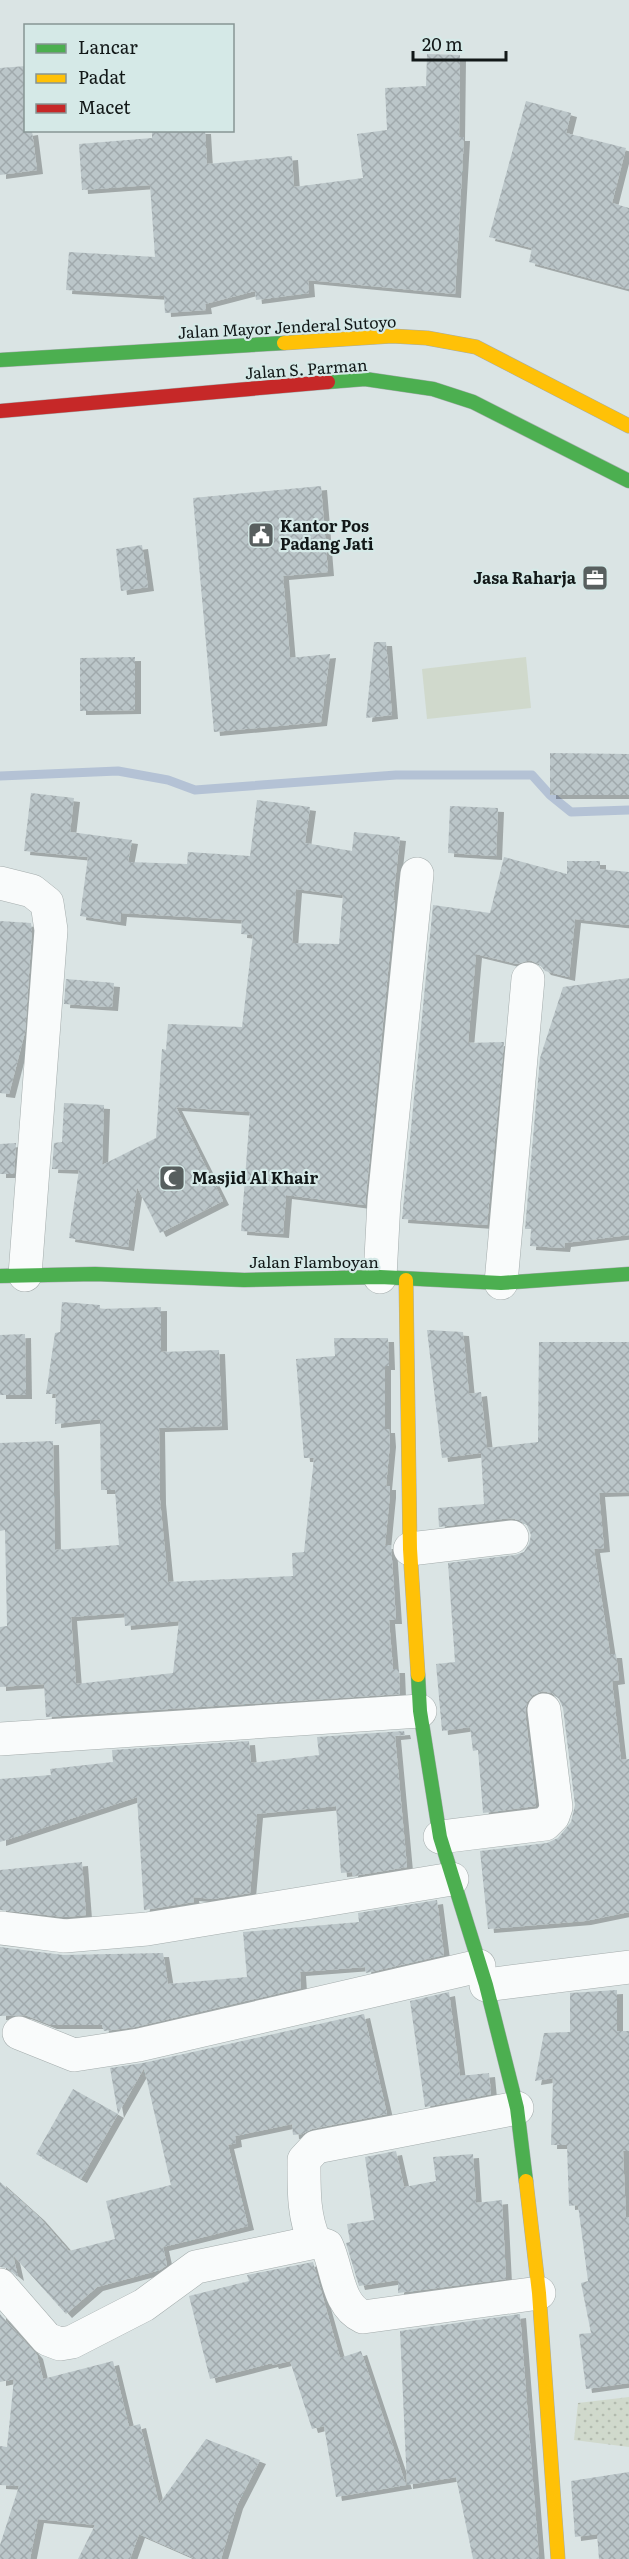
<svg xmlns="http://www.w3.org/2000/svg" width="629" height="2559" font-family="Literata,serif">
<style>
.grass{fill:url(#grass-dots)}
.park{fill:#d0d9cc}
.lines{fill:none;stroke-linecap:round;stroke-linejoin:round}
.stream{stroke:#b4c2d5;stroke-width:9}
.building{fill:url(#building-cross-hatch);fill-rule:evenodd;filter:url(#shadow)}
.street-casing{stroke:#a4acac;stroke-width:34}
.fast-casing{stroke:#a4acac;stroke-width:15}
.slow-casing{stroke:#a4acac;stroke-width:15}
.jam-casing{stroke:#a4acac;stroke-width:15}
.street{stroke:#f9fbfb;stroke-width:33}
.fast{stroke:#4caf50;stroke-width:14}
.slow{stroke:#ffc107;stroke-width:14}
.jam{stroke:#c62828;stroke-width:14}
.labels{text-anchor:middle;stroke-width:4.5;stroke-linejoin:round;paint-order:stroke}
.street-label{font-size:16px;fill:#121818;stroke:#d5e9e7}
.poi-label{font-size:16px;font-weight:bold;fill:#121818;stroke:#d5e9e7;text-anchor:start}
</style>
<defs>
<pattern id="grass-dots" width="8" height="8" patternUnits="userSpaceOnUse" patternTransform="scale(1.5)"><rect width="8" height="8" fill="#d0d9cc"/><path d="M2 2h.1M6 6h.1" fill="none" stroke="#b2baae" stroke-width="1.8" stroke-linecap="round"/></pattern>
<pattern id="building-cross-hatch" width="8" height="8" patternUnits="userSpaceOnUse" patternTransform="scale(1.5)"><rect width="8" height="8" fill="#bbc6c9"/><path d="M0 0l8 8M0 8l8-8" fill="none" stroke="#a0a9ac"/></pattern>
<filter id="shadow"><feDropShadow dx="6" dy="4" stdDeviation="0" flood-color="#0004"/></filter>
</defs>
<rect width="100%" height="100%" fill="#dae4e4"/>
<polygon class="grass" points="629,2397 629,2447 574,2440 578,2403"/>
<polygon class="park" points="526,657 531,708 427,719 422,669"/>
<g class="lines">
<polyline class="stream" points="0,776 118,771 168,780 195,790 396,775 532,775 550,795 571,812 629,810"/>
</g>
<g class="building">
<polygon points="427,54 460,55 459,137 464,137 455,294 308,280 309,293 256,300 255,291 205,304 206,310 165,313 164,296 66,290 69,252 155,257 150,185 82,190 79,144 152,138 152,130 205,130 207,164 292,156 294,187 363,178 357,134 387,130 385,88 426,86"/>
<polygon points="26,66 26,132 32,131 37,170 0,175 0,68"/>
<polygon points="526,101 571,113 566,133 626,148 612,203 629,208 629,289 529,262 532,248 489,237"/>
<polygon points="321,486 328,572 283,576 290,658 330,654 321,722 214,732 193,498"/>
<polygon points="142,545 148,587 121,591 116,549"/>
<polygon points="374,642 386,642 392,715 366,718"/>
<polygon points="135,657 135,710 80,711 80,658"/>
<polygon points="550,753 629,754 629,795 550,795"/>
<path d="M31,793L74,798L70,832L132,840L128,862L187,864L188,852L250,856L257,800L310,807L305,843L352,851L354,832L400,837L393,900L395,901L365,1205L286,1195L283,1234L241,1231L250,1112L176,1107L223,1201L160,1233L137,1187L128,1247L69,1238L79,1170L52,1169L54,1143L62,1142L64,1103L104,1105L102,1165L156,1138L162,1049L166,1050L168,1024L242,1027L253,935L241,934L242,920L121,913L120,922L80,916L88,857L24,851ZM296,889L343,895L339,944L292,943Z"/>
<polygon points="450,806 498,808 496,856 448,853"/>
<polygon points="504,857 567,874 567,861 600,861 600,869 629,872 629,925 575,919 569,977 545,971 539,964 530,960 517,964 476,954 468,1043 504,1042 487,1225 402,1219 433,905 490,913"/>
<polygon points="0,921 31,923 32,931 25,1032 9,1094 0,1093"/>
<polygon points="629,978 629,1235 565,1243 564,1248 530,1246 531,1229 525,1229 540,1058 563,987"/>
<polygon points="66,979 114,983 112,1007 64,1004"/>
<polygon points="16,1143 14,1174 0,1174 0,1144"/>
<path d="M62,1302L100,1305V1309L161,1307V1352L219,1350L222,1426L159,1428L160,1500L168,1582L293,1576L292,1553L304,1552L314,1458H304L296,1359L335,1356L334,1338H388L389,1366H385V1429H389L390,1443L386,1486H390V1494L385,1545H391L396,1620H389L393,1669H399L400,1694L46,1717L44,1684L0,1687V1627L7,1626L5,1530L0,1531V1443L53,1441L55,1550L119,1545L115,1490H101L100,1419L55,1424L56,1394H46L55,1333L60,1332ZM124,1613L125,1626L179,1621L173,1673L76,1684L71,1617Z"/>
<polygon points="427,1330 463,1332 469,1394 481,1392 487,1448 538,1442 539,1342 629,1342 629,1492 599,1493 604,1548 594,1549 610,1654 616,1654 619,1680 612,1681 621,1760 629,1759 629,1912 585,1921 488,1929 480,1851 547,1843 558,1838 571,1822 575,1805 563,1708 559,1699 552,1693 542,1691 533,1695 527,1702 525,1712 536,1806 483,1813 478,1750 473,1751 470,1727 442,1731 436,1664 455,1662 448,1563 515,1555 524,1552 529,1544 531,1535 527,1525 519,1520 510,1518 439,1527 438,1508 484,1504 481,1453 442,1458"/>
<polygon points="25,1334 26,1395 0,1395 0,1335"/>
<polygon points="404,1731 405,1735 395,1736 407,1867 353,1876 352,1872 341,1873 336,1806 257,1814 250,1893 213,1899 193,1897 194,1902 144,1910 137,1797 0,1842 0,1779 51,1775 50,1769 113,1762 112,1750 249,1741 251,1763 319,1755 317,1737"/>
<polygon points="82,1862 86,1915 65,1917 0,1910 0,1870"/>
<polygon points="437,1900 444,1955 366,1973 365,1967 300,1972 301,1988 135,2027 104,2031 102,2025 51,2025 25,2015 0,2016 0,1947 63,1955 163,1953 168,1984 247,1977 243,1932 359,1922 358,1913"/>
<polygon points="617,1990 617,2031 629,2031 629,2151 623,2151 626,2218 629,2217 629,2383 586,2389 579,2334 591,2333 581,2283 588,2281 578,2205 569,2206 567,2145 551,2145 553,2078 535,2081 544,2033 570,2032 570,1993"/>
<polygon points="449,1992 460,2076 489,2073 491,2094 425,2107 410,2001"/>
<polygon points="364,2014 387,2114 312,2129 302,2134 293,2135 292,2124 235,2136 236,2143 228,2145 248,2226 163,2247 167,2265 160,2270 97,2287 66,2314 13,2255 18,2277 7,2268 0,2267 0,2182 39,2217 69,2251 115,2239 106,2201 171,2185 144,2068 81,2179 36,2154 73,2089 118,2114 110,2068 143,2063"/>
<polygon points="396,2151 404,2187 436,2181 433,2157 473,2154 476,2203 502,2200 506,2279 398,2293 398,2280 359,2286 346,2243 350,2242 347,2224 374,2220 365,2157"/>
<polygon points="313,2262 340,2358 361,2351 406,2485 336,2497 324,2426 312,2429 290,2361 273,2365 272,2363 210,2379 189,2296 249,2281 247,2275"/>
<polygon points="0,2314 37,2355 43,2379 113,2361 129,2427 140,2424 159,2504 206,2439 260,2460 237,2505 221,2559 196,2559 139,2534 130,2559 78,2559 95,2525 38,2519 30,2559 0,2559 0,2545 19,2486 0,2485 0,2446 7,2447 14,2379 0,2382"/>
<polygon points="520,2314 539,2559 473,2559 456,2477 407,2485 400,2331"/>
<polygon points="629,2472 629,2559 599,2559 597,2534 575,2537 571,2481"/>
</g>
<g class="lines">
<defs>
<g id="street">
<polyline points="0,883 32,891 47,903 51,930 25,1275"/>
<polyline points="380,1277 384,1201 417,874"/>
<polyline points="501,1283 528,979"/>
<polyline points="410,1549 512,1537"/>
<polyline points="0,1739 420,1711"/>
<polyline points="440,1837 545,1824 553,1816 556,1807 544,1710"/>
<polyline points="0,1928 65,1936 147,1929 452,1879"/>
<polyline points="486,1985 629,1967"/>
<polyline points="19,2033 74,2055 139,2045 479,1966"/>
<path d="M315,2242C303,2217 304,2188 304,2160L316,2147L517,2108"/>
<path d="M0,2285L47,2339L60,2344L72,2342L144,2305L196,2267L315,2242L327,2246C338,2270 337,2305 363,2317L539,2293"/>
</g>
<g id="fast">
<polyline points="0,360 284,343"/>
<polyline points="328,382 365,379 433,389 473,402 629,481"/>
<polyline points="0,1276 95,1274 244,1280 380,1277 501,1283 629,1274"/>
<polyline points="418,1675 420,1711 440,1837 486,1985 517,2108 526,2181"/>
</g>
<g id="slow">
<polyline points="284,343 392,336 427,338 476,347 629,426"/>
<polyline points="406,1280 410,1549 418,1675"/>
<polyline points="526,2181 539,2293 558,2559"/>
</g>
<polyline id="jam" points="0,411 328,382"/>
</defs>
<use href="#street" class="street-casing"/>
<use href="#fast" class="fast-casing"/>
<use href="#slow" class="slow-casing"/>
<use href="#jam" class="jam-casing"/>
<use href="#street" class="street"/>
<use href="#fast" class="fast"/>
<use href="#slow" class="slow"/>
<use href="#jam" class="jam"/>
</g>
<defs>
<symbol id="civic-square" viewBox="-11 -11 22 22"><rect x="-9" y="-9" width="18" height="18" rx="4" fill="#585f5f" stroke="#d5e9e7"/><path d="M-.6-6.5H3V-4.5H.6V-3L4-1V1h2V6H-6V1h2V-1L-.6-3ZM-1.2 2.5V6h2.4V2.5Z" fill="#fff"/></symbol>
<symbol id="office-square" viewBox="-11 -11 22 22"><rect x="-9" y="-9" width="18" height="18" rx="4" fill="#585f5f" stroke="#d5e9e7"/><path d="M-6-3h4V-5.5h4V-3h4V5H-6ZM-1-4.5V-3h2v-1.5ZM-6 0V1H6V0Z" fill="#fff"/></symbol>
<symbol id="mosque-square" viewBox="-11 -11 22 22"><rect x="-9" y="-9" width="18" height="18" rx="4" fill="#585f5f" stroke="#d5e9e7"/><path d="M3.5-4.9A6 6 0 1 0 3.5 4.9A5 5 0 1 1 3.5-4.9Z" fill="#fff"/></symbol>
</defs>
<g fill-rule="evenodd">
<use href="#civic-square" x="246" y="520" width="30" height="30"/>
<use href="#office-square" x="580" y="563" width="30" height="30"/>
<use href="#mosque-square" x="157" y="1163" width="30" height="30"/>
</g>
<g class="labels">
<g class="street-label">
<text transform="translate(287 327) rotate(-3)" y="6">Jalan Mayor Jenderal Sutoyo</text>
<text transform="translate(306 369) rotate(-4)" y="6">Jalan S. Parman</text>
<text x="314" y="1268">Jalan Flamboyan</text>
</g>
<g class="poi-label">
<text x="280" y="532">Kantor Pos<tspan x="280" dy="18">Padang Jati</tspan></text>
<text x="576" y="584" text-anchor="end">Jasa Raharja</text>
<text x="192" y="1184">Masjid Al Khair</text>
</g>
</g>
<rect x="24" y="24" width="210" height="108" fill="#d5e9e7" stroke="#879594" stroke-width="1.5"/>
<rect x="36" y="44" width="30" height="9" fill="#4caf50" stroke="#879594" stroke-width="1.5"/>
<text x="78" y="54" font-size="18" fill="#121818">Lancar</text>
<rect x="36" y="74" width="30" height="9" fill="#ffc107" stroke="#879594" stroke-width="1.5"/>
<text x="78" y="84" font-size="18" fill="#121818">Padat</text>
<rect x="36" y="104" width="30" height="9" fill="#c62828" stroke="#879594" stroke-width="1.5"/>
<text x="78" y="114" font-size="18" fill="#121818">Macet</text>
<path d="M413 51v9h93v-9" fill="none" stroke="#121818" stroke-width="3"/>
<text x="422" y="51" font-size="18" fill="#121818" stroke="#d5e9e7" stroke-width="4.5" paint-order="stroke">20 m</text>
</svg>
